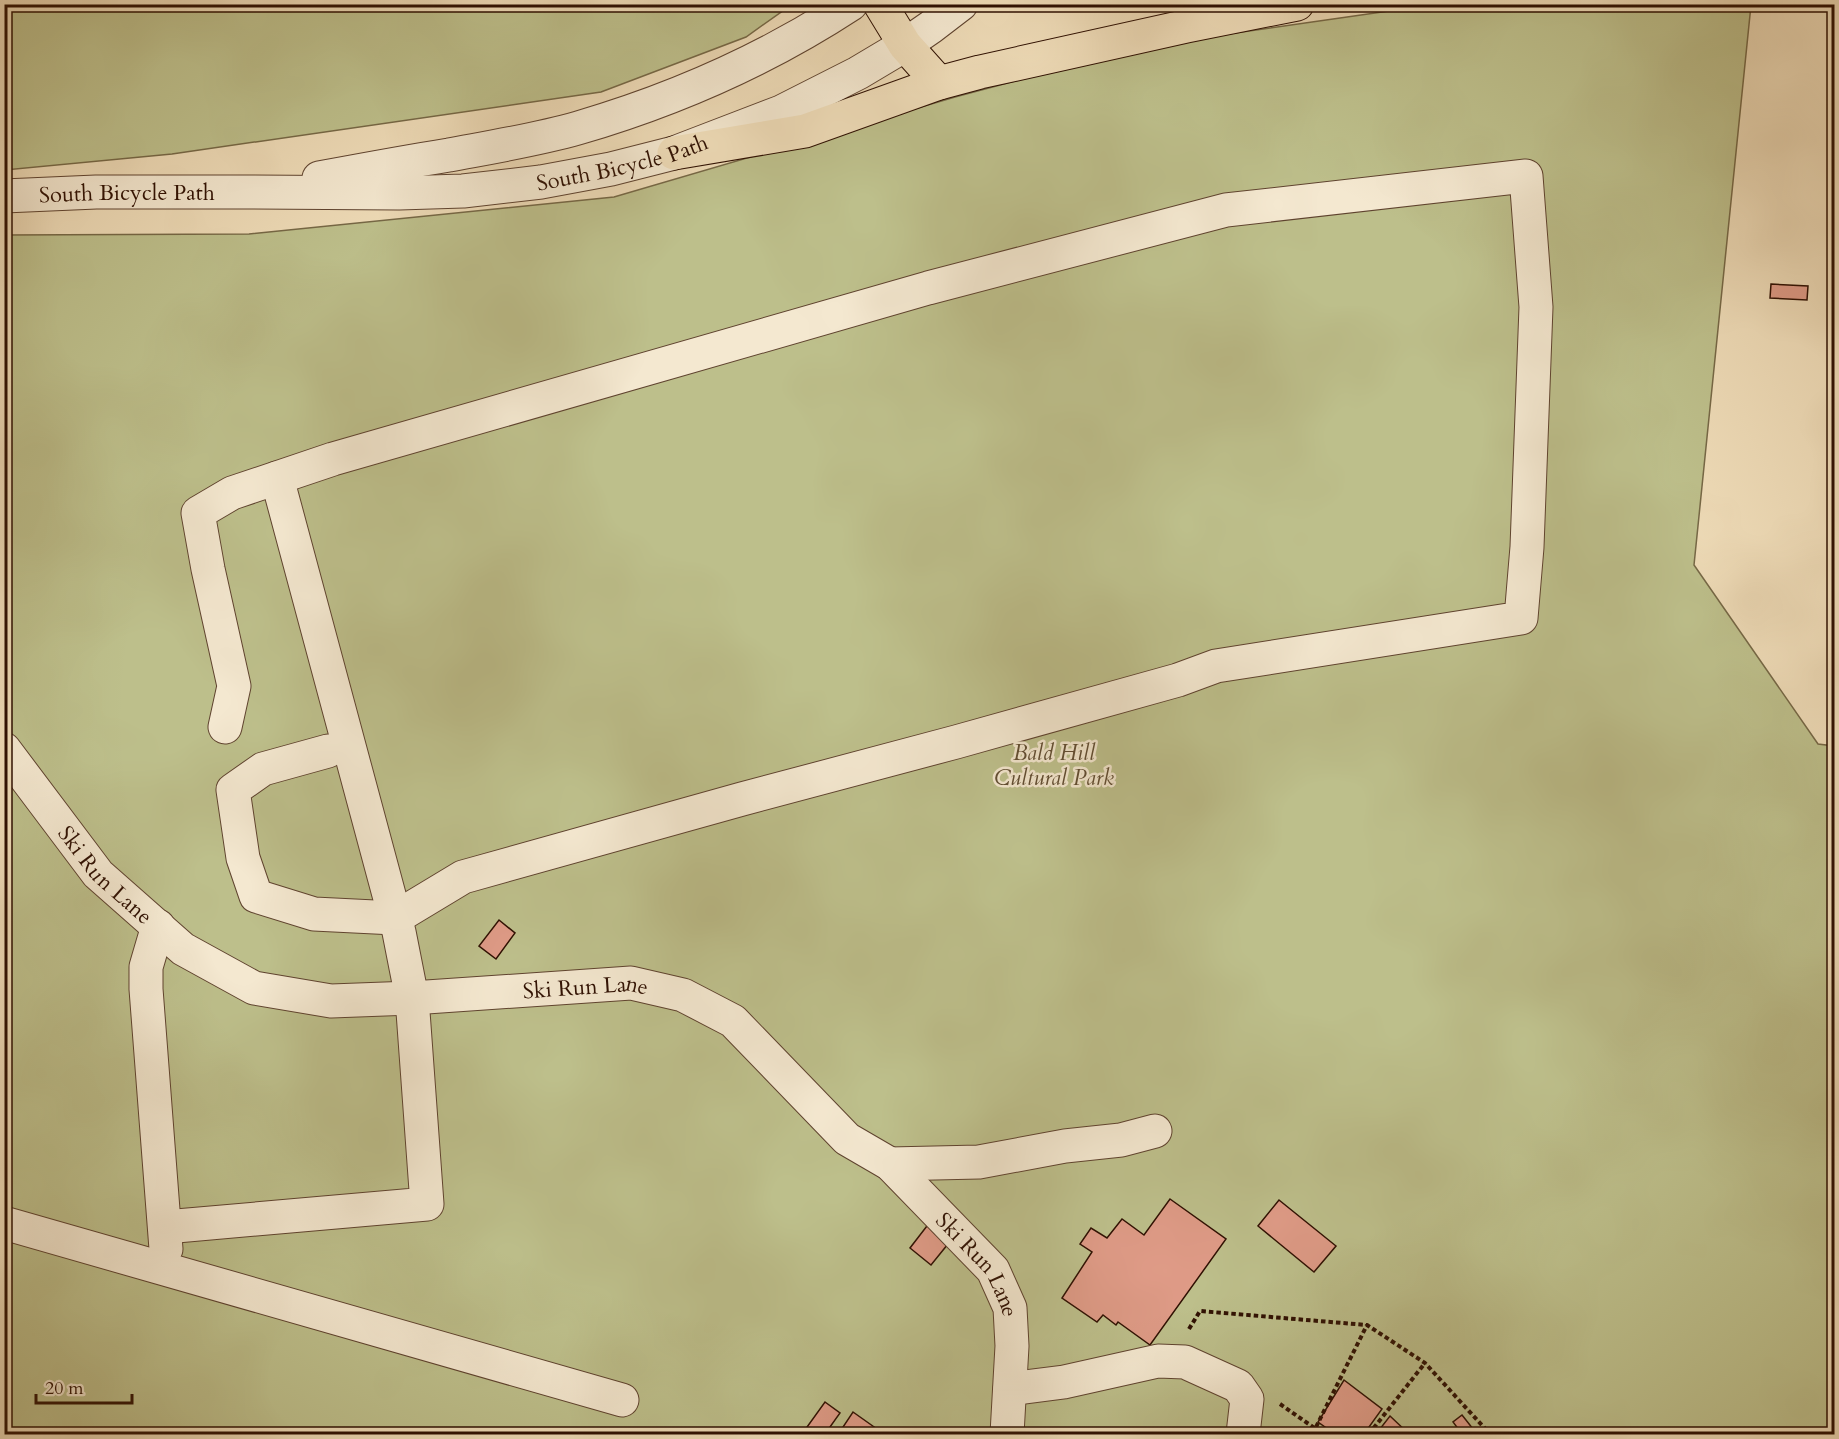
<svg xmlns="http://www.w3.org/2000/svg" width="1839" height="1439" font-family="Cardo,serif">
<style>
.green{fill:#bdbf8b;stroke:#766846;stroke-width:1.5}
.building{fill:#df9b87;stroke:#2f1002;stroke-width:1.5}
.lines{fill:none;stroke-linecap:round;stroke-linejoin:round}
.minor-casing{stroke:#5f432f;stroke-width:35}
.highway-casing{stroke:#2f1002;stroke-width:35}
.path{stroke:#2f1002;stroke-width:4;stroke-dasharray:4.5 3;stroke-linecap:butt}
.minor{stroke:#f4e8d0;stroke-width:33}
.highway{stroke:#eedbb7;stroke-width:33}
.labels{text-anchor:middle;stroke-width:5;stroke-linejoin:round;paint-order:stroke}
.street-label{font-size:22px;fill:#2f1002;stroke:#f4e8d0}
.park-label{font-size:22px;font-style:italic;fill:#614d32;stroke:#f4e8d0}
</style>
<rect width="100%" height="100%" fill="#eedbb7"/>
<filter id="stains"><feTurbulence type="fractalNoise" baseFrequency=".00333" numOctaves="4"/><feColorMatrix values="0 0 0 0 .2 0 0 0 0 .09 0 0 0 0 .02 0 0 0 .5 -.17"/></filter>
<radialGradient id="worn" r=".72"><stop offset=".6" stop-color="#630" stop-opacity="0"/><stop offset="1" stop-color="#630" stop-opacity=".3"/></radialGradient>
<g class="green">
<polygon points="5,4 791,4 791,5 746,37 601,92 172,154 5,170"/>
<polygon points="1431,5 1751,5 1694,565 1818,744 1834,746 1834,1434 5,1434 4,235 249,234 614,197 955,97 1150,45"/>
</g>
<g class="building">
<polygon points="1771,284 1808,286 1807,300 1770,298"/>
<polygon points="499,920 515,933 496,959 479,946"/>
<polygon points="1170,1199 1226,1239 1150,1345 1118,1322 1116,1325 1103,1315 1097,1322 1062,1298 1092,1252 1080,1244 1091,1228 1107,1238 1122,1219 1144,1235"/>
<polygon points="1279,1200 1336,1246 1314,1272 1258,1226"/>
<polygon points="930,1222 952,1239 931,1265 910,1248"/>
<polygon points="1344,1380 1382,1409 1364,1434 1335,1434 1318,1422"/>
<polygon points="825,1402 840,1413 825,1434 802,1434"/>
<polygon points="853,1412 884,1434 853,1434 843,1427"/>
<polygon points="1462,1415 1477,1434 1462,1434 1453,1422"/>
<polygon points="1390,1416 1409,1434 1376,1434"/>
</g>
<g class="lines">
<defs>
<g id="minor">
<path d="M319,178C362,170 405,162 449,155C492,147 536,140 578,128C674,100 767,59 851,4"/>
<path id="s1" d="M4,196L96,192H248L399,193L463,191L541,182L611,169L674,153L781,112L858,73L905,45L931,27L961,4"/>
<polyline points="225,727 234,686 208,569 198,513 232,493 333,459 928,288 1226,210 1526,176 1536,307 1527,547 1521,618 1216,666 1178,680 956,742 742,799 463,877 395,918 314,914 256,896 243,858 233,790 263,769 328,751"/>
<path id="s2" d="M4,749L98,874L183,949L254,988L331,1001L412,998L631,983L683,995L733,1021L847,1139L890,1164L993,1270L1010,1308L1012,1346L1007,1434"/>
<polyline points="158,926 146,967 146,989 166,1249"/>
<polyline points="890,1164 979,1162 1065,1146 1121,1140 1155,1131"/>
<polyline points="4,1223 622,1400"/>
<polyline points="165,1227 427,1204 412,998 399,932 277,478"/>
<polyline points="1010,1389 1064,1382 1158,1361 1185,1362 1238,1386 1247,1399 1243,1434"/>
</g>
<g id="highway">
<polyline points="880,4 905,45 939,83"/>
<polyline points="674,153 805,131 939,83 980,72 1187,26 1297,4"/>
</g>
</defs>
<use href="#minor" class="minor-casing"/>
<use href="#highway" class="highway-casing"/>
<g class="path">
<polyline points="1189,1329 1200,1311 1367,1325 1425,1363 1490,1434"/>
<polyline points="1280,1404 1323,1434"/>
<polyline points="1316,1434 1315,1429 1367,1325"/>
<polyline points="1369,1434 1425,1363"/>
</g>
<use href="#minor" class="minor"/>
<use href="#highway" class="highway"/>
</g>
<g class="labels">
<g class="street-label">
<text dy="8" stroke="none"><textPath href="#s1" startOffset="621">South Bicycle Path</textPath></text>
<text dy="8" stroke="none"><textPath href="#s1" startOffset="123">South Bicycle Path</textPath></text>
<text dy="8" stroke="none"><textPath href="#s2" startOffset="162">Ski Run Lane</textPath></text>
<text dy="8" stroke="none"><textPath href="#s2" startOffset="684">Ski Run Lane</textPath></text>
<text dy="8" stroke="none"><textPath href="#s2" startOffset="1188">Ski Run Lane</textPath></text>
</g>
<g class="park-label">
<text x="1054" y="760">Bald Hill<tspan x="1054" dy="25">Cultural Park</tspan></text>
</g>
</g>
<rect width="1839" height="1439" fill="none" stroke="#eedbb7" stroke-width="24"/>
<rect x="6" y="6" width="1827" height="1427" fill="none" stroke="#2f1002" stroke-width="3"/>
<rect x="12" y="12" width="1815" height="1415" fill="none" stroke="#2f1002" stroke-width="1.5"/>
<path d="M36 1394v9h96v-9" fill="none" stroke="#2f1002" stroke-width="3"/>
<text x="45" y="1394" font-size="18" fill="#2f1002" stroke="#f4e8d0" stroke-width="4.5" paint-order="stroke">20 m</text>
<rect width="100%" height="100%" filter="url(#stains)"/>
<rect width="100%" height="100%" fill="url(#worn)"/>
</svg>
